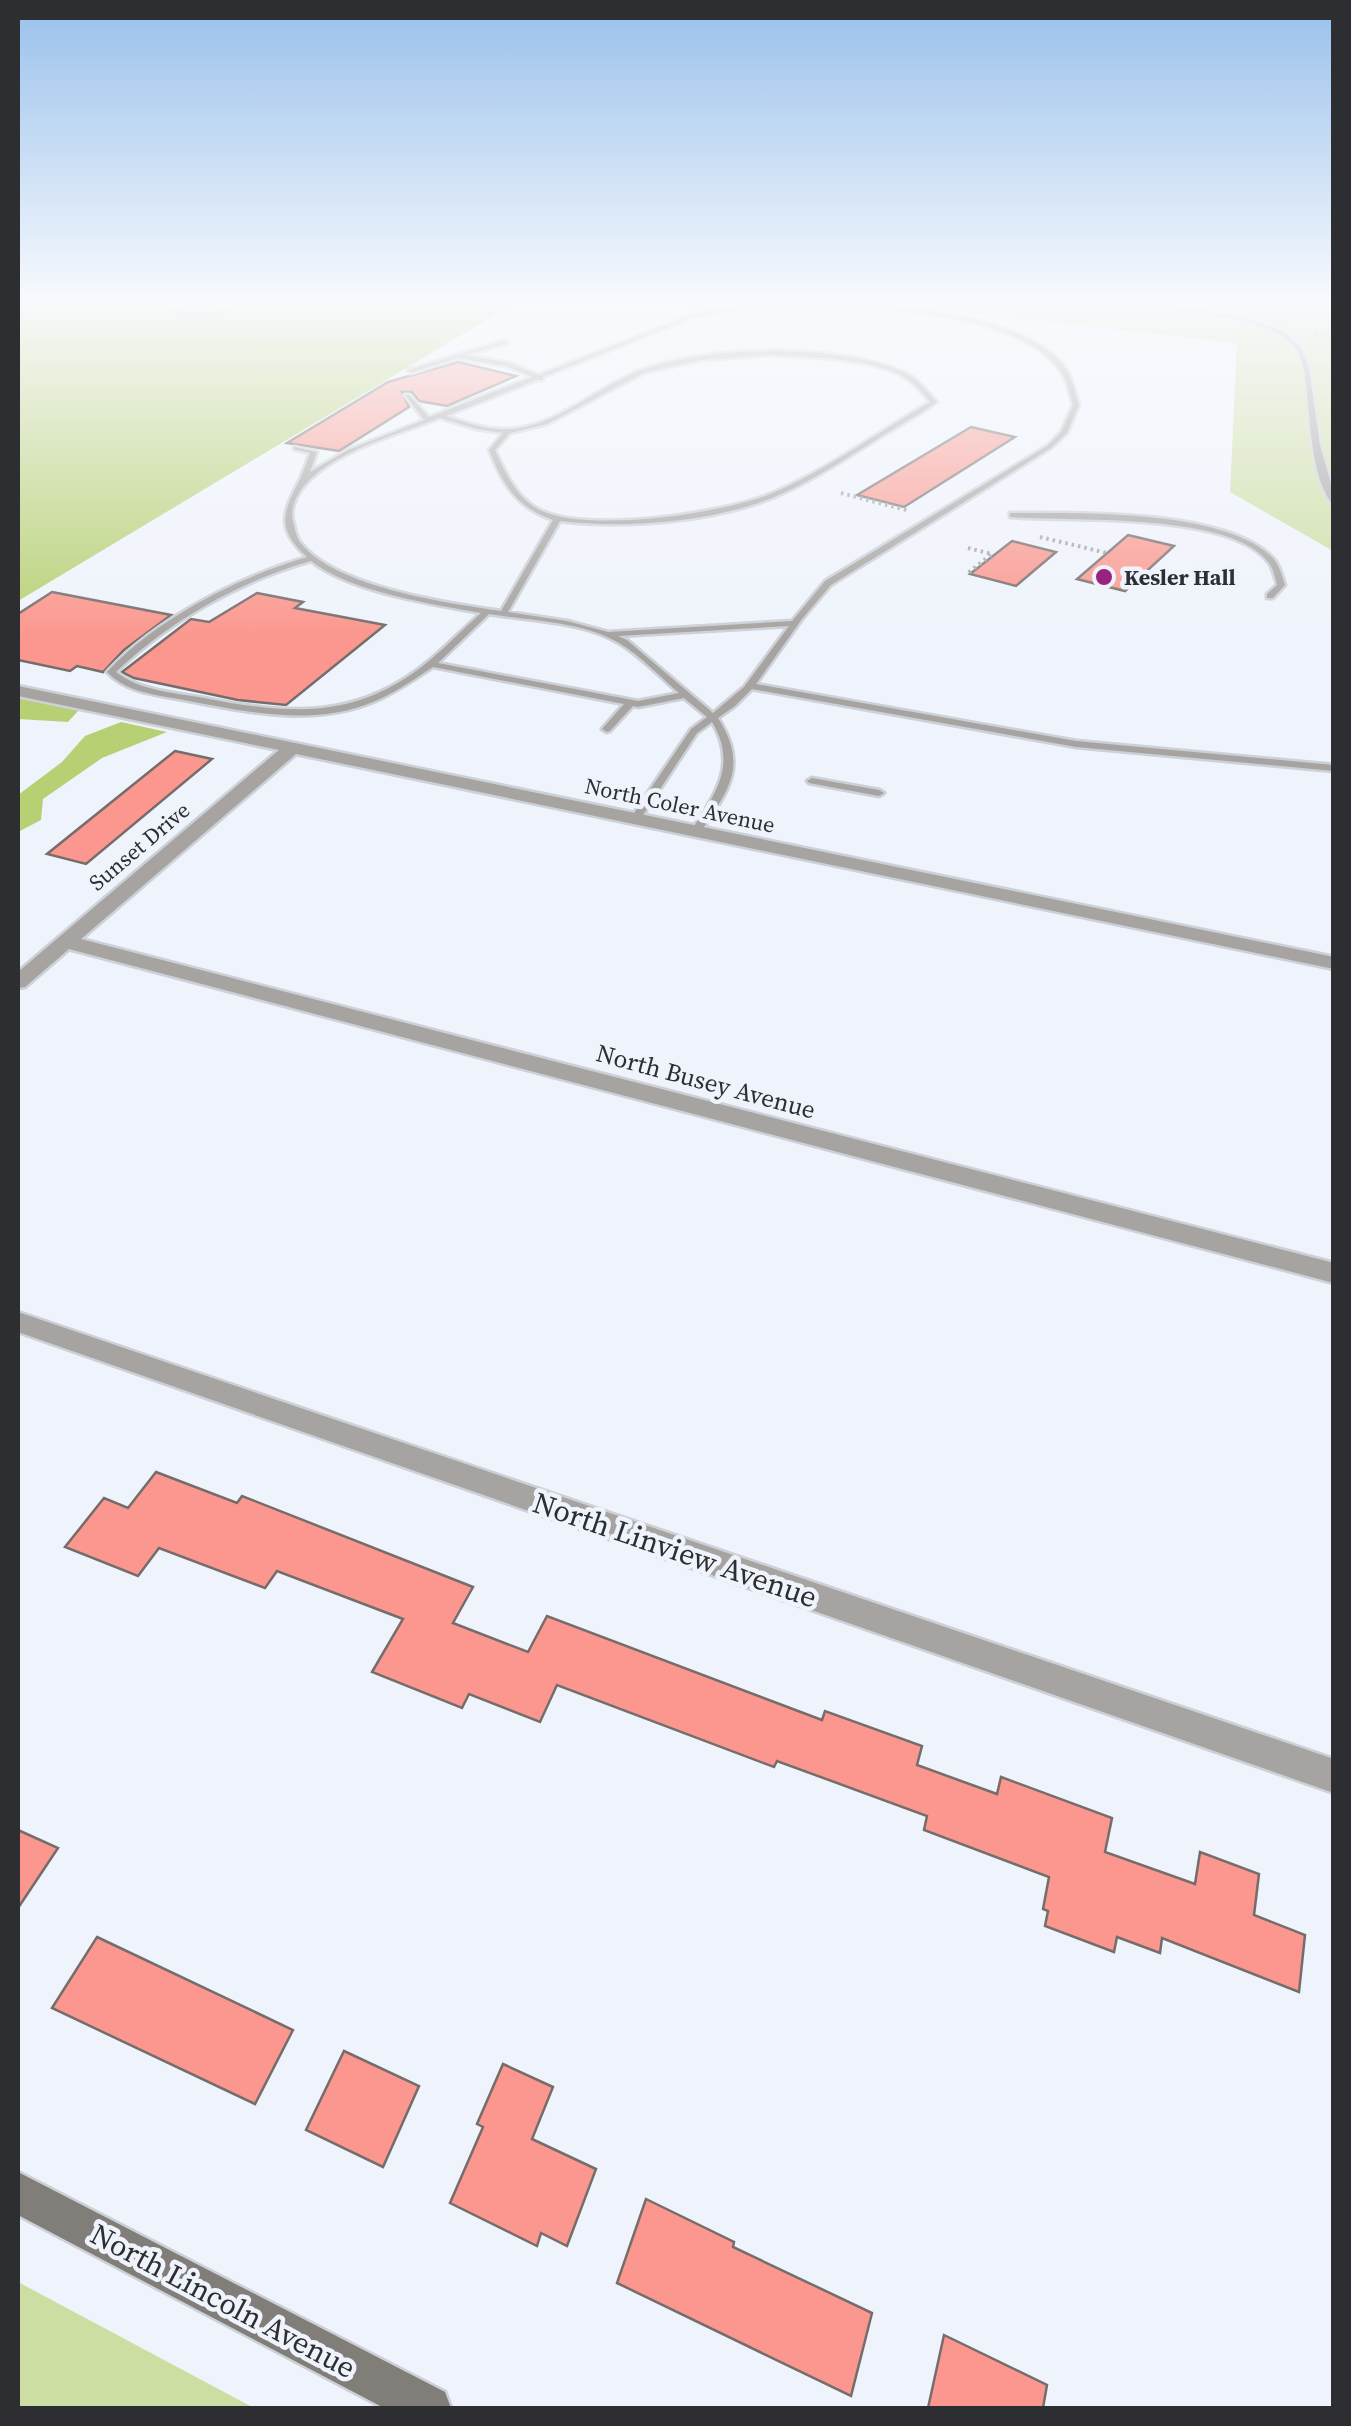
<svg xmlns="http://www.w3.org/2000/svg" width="1351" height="2426" font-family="'Source Serif 4',serif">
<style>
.green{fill:#cddea2}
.forest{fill:#b8d074}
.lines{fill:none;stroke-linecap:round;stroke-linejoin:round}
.stream{stroke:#c1d3f3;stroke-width:5}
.building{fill:#fb978e;stroke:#756d6b;stroke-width:2.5}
.service-casing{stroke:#ccd0d7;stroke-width:5}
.minor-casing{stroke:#ccd0d7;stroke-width:5}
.secondary-casing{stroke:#ccd0d7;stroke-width:5}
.path-far1{stroke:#a1a3a9;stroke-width:2.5;stroke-dasharray:2.5 4;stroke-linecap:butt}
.path{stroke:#a1a3a9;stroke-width:4;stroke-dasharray:2.5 4;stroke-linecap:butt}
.service{fill:#a6a3a1;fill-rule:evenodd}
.minor{fill:#a6a3a1;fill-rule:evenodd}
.secondary{fill:#817d79;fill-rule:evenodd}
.poi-dot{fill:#98237f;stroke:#eff3fb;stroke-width:4}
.labels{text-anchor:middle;stroke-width:9;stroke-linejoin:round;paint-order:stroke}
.far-poi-label{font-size:22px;font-weight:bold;fill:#2d2e31;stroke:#eff3fb;text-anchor:start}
.far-street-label{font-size:22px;fill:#2d2e31;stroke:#eff3fb}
.street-label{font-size:25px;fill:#2d2e31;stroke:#eff3fb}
.near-street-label{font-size:30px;fill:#2d2e31;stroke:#eff3fb}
</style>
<rect width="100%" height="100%" fill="#eff3fb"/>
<g class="green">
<polygon points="864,301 1333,301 1333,551 1230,492 1237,343"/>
<polygon points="18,2282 254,2408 18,2408"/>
</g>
<g class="forest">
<polygon points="18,301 518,301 18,601"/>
<polygon points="18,698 79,710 68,722 18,719"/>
<polygon points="121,722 167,732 102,758 43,799 41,820 18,832 18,795 62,762 85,736"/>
</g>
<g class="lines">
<polyline class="stream" points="1318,301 1334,310"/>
</g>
<g class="building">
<polygon points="458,362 516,376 447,406 419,401 412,392 402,392 409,407 339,451 287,443 388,382"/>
<polygon points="971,427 1015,437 904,507 857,495"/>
<polygon points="1128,535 1174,546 1125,591 1077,579"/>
<polygon points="1012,541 1056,552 1016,586 970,574"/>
<polygon points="52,592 171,615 124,650 103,672 77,666 70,671 18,660 18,614"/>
<polygon points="257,593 303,602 295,608 385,625 286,705 238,700 134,678 122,672 191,619 209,622"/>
<polygon points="175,751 212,759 86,864 47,854"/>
<polygon points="156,1472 237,1503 242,1496 473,1587 453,1623 528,1652 547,1616 822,1720 825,1711 922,1746 917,1765 997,1794 1001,1777 1112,1818 1105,1852 1195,1884 1200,1852 1259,1874 1254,1915 1305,1935 1299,1992 1162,1938 1160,1953 1117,1937 1114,1952 1045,1926 1048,1911 1043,1909 1049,1877 924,1830 927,1816 777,1761 774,1767 557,1685 540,1722 469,1694 462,1708 372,1672 403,1619 277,1571 265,1588 159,1548 138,1576 65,1547 104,1498 128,1508"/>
<polygon points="18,1830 58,1848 18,1908"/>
<polygon points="97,1937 293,2030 255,2104 52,2008"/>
<polygon points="344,2051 419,2086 383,2167 306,2130"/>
<polygon points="503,2064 553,2087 532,2139 596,2169 567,2246 541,2233 537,2246 450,2203 483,2127 477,2124"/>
<polygon points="646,2199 734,2242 733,2247 872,2313 851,2396 617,2283"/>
<polygon points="944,2335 1047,2385 1043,2408 928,2408"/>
</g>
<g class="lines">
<defs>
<g id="service">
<path d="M983,301L1103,304L1203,311L1246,318L1282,330L1300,346L1309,368L1320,445L1334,494V506C1312,481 1311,428 1307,395C1306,381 1304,363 1297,350C1269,305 1103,307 1052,306C1030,305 1004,307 983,301Z"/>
<path d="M826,302C891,306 1025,311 1066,369C1073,379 1075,393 1079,405L1067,433L1051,448L831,585L802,619L756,684L1076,741L1334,765V771L1076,747L752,689L735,706L718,718C749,766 728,791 700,833L696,834L691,831C715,795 738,765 712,722L697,733L639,821L635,822L630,819L691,729L707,717L684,698L638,707L633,706L610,731L607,732L602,729L624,704L433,667C413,680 395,693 373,702C312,727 247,712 184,700C157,695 127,693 107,672C156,619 238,577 307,557C278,531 281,515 298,483C302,476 306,463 310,453L294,449V447L317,452L310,472L348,450L424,420L405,395H409L429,417L532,377L506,366L458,358L410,373L408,370L506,340L508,343L465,355L510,363L538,375L694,314L751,304ZM826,306C890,309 1018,314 1059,369C1067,379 1069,393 1073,405L1061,432L1047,446L825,581L792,621L608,632L567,621L508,612L560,521C622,529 713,522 772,498C809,483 844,460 879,438C898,426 919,415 937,402C927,391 917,377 903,372C837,343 705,345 638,371C592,389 550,433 498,429C480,428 463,421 446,416L537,380H543V377L697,316L751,308ZM770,355C806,357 878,358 907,379C916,385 923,394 930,402C876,433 823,473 765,496C716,514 587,533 540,510C517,499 505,472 495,450L510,433L547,424L644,373L701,360ZM440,418L476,429L503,433L489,450C503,485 516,507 553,520L501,611C447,603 334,587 300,542C296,537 295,528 293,521C289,503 302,486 315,475C348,447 402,433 440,418ZM311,561C350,592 432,604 481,613C464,628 448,645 430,660C359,720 290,715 204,698C175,693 140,691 116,672C169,621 240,581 311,561ZM489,614C531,621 582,621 619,643C641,656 660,677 679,693L638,701L438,663ZM789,626L744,687L713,713L627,640L618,636Z"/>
<path d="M1013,513C1078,513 1224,509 1272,557C1279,564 1282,575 1285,585L1273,598H1267V594L1277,585C1275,577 1273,569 1269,563C1231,511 1070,522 1010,517V513Z"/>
<polygon points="812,778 879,790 884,793 879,796 809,783 807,781"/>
</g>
<g id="minor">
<polygon points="18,686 1334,957 1334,969 296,754 81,939 1334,1263 1334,1283 69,949 25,987 18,988 18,972 279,750 18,696"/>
<polygon points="18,1312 1334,1759 1334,1793 18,1332"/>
</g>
<polygon id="secondary" points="18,2172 445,2392 451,2408 384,2408 18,2215"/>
</defs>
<use href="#service" class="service-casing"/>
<use href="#minor" class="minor-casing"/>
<use href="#secondary" class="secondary-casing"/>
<g class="path-far1">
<polyline points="133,301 187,314 208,314 276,301"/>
<polyline points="18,305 65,301"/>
<polyline points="1315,333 1334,337"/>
</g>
<g class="path">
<polyline points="841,493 910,511"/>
<polyline points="1040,537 1107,553"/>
<polyline points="968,548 992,554 968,573"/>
</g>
<use href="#service" class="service"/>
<use href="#minor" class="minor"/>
<use href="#secondary" class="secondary"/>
</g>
<linearGradient id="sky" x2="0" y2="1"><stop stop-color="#98c0ec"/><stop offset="0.47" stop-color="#f8fafd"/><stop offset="1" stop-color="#f8fafd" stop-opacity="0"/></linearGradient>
<rect width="1351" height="640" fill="url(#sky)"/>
<circle class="poi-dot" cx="1104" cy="577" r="10"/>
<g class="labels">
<g class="far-poi-label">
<text x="1124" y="585">Kesler Hall</text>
</g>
<g class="far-street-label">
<text transform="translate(680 805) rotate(12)" y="8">North Coler Avenue</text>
<text transform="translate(139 846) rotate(-40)" y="8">Sunset Drive</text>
</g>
<g class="street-label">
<text transform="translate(706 1081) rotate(15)" y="9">North Busey Avenue</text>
</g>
<g class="near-street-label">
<text transform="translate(675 1550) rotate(19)" y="10">North Linview Avenue</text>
<text transform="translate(223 2301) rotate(28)" y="10">North Lincoln Avenue</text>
</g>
</g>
<rect width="1351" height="2426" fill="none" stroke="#2d2e31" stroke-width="40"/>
</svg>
